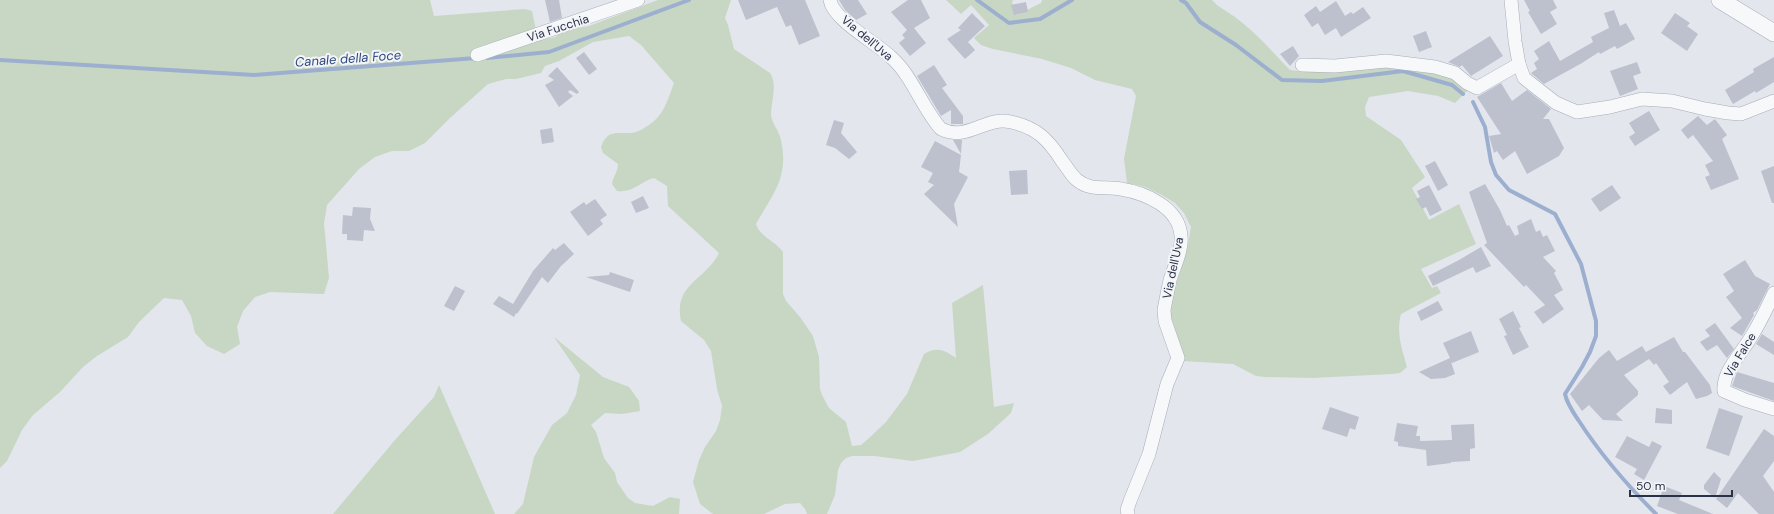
<svg xmlns="http://www.w3.org/2000/svg" width="1774" height="514" font-family="'DM Sans',sans-serif">
<style>
.green{fill:#c7d7c4}
.lines{fill:none;stroke-linecap:round;stroke-linejoin:round}
.stream{stroke:#9cafcf;stroke-width:4}
.building{fill:#bdc1cd}
.minor-casing{stroke:#a7acb8;stroke-width:14}
.tertiary-casing{stroke:#a7acb8;stroke-width:18}
.minor{stroke:#f7f8fa;stroke-width:13}
.tertiary{stroke:#f7f8fa;stroke-width:17}
.labels{text-anchor:middle;stroke-width:4;stroke-linejoin:round;paint-order:stroke}
.street-label{font-size:12px;fill:#293147;stroke:#f4f5f9}
.water-label{font-size:13px;font-style:italic;fill:#2f4a7f;stroke:#f4f5f9}
</style>
<rect width="100%" height="100%" fill="#e3e6ed"/>
<g class="green">
<path d="M0,0H430L434,16L525,9L532,11L538,40L556,37L557,32L589,26L658,0H731L725,18L728,25L734,49L770,73C778,85 771,101 771,115C772,124 779,130 781,140C789,179 773,193 756,224C760,237 775,241 783,252V294L786,301L800,317L813,336L819,357L820,389L822,395L829,408L846,422L852,446L861,445L868,439L886,422L907,394L924,354C936,346 945,350 956,358L952,303L983,285L994,407L1014,403L1011,413L988,434L960,452L913,461L875,456H852L846,458L841,463L838,470L835,495L827,514H807L805,509L800,503L785,504L764,514H713L700,504L693,482L699,460L705,447L716,431L720,420L722,406L717,389L711,351L704,340L681,321C673,284 706,280 719,253L668,206L667,186L654,178C640,182 633,193 617,191L612,184C613,176 618,172 618,164L603,153L601,147C607,131 614,133 628,133C636,134 647,127 654,121C665,112 669,96 674,83L641,45L629,36L593,42L559,61L545,66L541,73L516,79H506L488,84L450,118L425,143L409,151H392L375,157L359,169L327,205L324,223L329,278L324,294L270,292L255,297L243,311L237,327L240,344L224,354L207,346L195,333L191,316L182,300L164,298L139,322L128,337L97,356L83,367L60,392L33,415L22,430L7,461L0,468Z"/>
<path d="M946,0H1013L1012,3L1017,15L1041,3L1042,0H1212C1219,8 1227,11 1235,17C1255,32 1272,51 1290,70L1298,71L1396,64L1433,69L1470,88L1455,103L1438,96L1408,91L1369,97L1365,107L1366,116L1401,140L1425,177L1412,188L1429,220L1459,204L1476,244L1421,269L1432,288L1437,286L1441,293L1401,314C1396,333 1402,349 1407,367L1400,373L1392,374L1312,378L1265,377L1256,376L1233,364L1183,361L1171,315L1172,298L1188,245L1191,227L1184,213L1175,203L1162,195L1145,187L1127,183L1124,159L1136,96L1132,89L1095,80L1071,68L1042,59L993,49L981,45L974,38L989,25L971,5L961,14Z"/>
<polygon points="554,337 603,377 629,387 639,401 640,411 622,414 605,413 591,425 596,432 604,458 615,473 617,482 628,498 635,503 653,506 670,497 680,499 679,514 514,514 523,504 534,457 552,425 567,413 576,395 580,375"/>
<polygon points="439,385 495,514 333,514 395,440 434,397"/>
</g>
<g class="lines">
<g class="stream">
<polyline points="977,0 1009,23 1040,19 1072,0"/>
<polyline points="1181,0 1186,3 1200,22 1236,45 1282,80 1322,81 1403,71 1452,85 1463,94"/>
<polyline points="487,58 549,52 689,0"/>
<polyline points="0,60 254,75 476,58"/>
<path d="M1473,102L1485,127L1491,162L1496,175L1509,190L1555,214L1581,264L1596,321V336L1590,352L1582,367L1565,394C1567,404 1573,412 1579,421C1601,455 1627,485 1656,514"/>
</g>
</g>
<g class="building">
<polygon points="545,0 559,0 562,18 550,22"/>
<polygon points="738,0 805,0 820,36 799,45 791,25 786,27 777,7 746,20"/>
<polygon points="839,0 858,0 867,14 856,20 845,10"/>
<polygon points="908,0 921,0 930,18 914,28 926,43 910,56 899,43 905,38 902,35 907,30 891,12"/>
<polygon points="1524,0 1553,0 1557,8 1550,12 1557,24 1541,34 1528,12 1530,11"/>
<polygon points="1336,1 1345,16 1351,12 1353,14 1363,7 1371,18 1341,37 1336,28 1325,35 1318,23 1312,27 1304,15 1316,6 1320,12"/>
<polygon points="1026,2 1028,12 1014,15 1011,5"/>
<polygon points="1614,10 1620,26 1626,23 1635,39 1617,49 1615,46 1600,54 1599,52 1582,63 1544,84 1531,73 1537,69 1534,63 1539,59 1534,51 1549,41 1560,61 1593,42 1591,37 1609,28 1604,13"/>
<polygon points="972,13 985,26 968,42 975,50 965,59 947,39 961,30 958,28"/>
<polygon points="1675,13 1690,23 1687,26 1698,34 1687,51 1661,33"/>
<polygon points="1426,31 1432,47 1419,52 1413,36"/>
<polygon points="1490,36 1503,56 1471,76 1462,65 1460,67 1448,62"/>
<polygon points="1293,46 1299,56 1290,66 1280,54"/>
<polygon points="584,52 597,69 589,75 576,58"/>
<polygon points="1774,57 1774,82 1756,93 1755,91 1733,104 1725,90 1754,72 1753,69"/>
<polygon points="1637,62 1641,73 1633,76 1638,89 1620,96 1610,71"/>
<polygon points="934,65 947,85 942,88 963,116 963,124 951,124 951,110 941,116 917,76"/>
<polygon points="557,67 579,92 577,94 570,90 568,92 573,96 559,107 545,85 554,80 548,76"/>
<polygon points="1501,83 1512,101 1527,90 1551,109 1543,119 1549,119 1564,148 1559,156 1527,174 1515,151 1503,160 1497,151 1494,153 1489,136 1501,134 1477,97"/>
<polygon points="1649,111 1660,130 1635,146 1629,137 1635,133 1629,123"/>
<polygon points="1698,116 1707,125 1715,119 1727,135 1722,139 1739,179 1711,190 1705,177 1710,175 1705,165 1713,161 1693,135 1688,139 1681,130"/>
<polygon points="834,120 844,123 841,133 857,152 849,159 835,148 826,145"/>
<polygon points="552,128 554,142 542,144 540,130"/>
<polygon points="953,140 962,140 961,154"/>
<polygon points="935,141 961,155 959,172 968,177 954,204 958,227 924,194 934,185 928,182 933,173 921,167"/>
<polygon points="1435,161 1448,185 1438,191 1425,166"/>
<polygon points="1774,166 1774,203 1772,203 1761,171"/>
<polygon points="1027,170 1028,194 1011,195 1009,171"/>
<polygon points="1485,184 1500,210 1507,226 1509,225 1515,236 1519,234 1517,226 1531,219 1536,232 1540,230 1543,237 1547,235 1555,251 1543,257 1556,271 1554,273 1563,290 1554,295 1564,309 1543,324 1534,312 1545,305 1526,285 1524,287 1484,245 1487,243 1469,192"/>
<polygon points="1429,185 1442,210 1430,216 1426,207 1422,209 1416,199 1420,197 1417,191"/>
<polygon points="1612,185 1621,198 1600,212 1591,199"/>
<polygon points="643,196 649,208 636,213 631,202"/>
<polygon points="595,199 607,215 600,220 603,224 588,236 570,212 584,202 586,205"/>
<polygon points="353,207 371,208 370,219 375,231 364,230 363,241 347,240 347,234 342,234 343,215 352,216"/>
<polygon points="564,243 574,254 561,266 548,283 542,277 517,314 516,313 514,317 493,304 499,296 513,304 533,271 553,248 555,250"/>
<polygon points="1481,247 1491,266 1476,273 1473,267 1433,286 1428,276 1459,260"/>
<polygon points="1745,260 1755,276 1770,284 1757,310 1753,313 1754,315 1742,336 1730,328 1742,318 1726,297 1734,291 1723,274"/>
<polygon points="610,272 634,280 630,292 586,277 609,275"/>
<polygon points="455,286 465,291 454,311 444,306"/>
<polygon points="1438,301 1443,310 1421,321 1417,312"/>
<polygon points="1513,311 1521,327 1519,328 1529,347 1513,355 1504,336 1507,335 1499,319"/>
<polygon points="1715,323 1734,349 1727,358 1717,345 1707,351 1700,342 1710,336 1705,330"/>
<polygon points="1471,331 1479,352 1452,363 1451,362 1455,374 1445,378 1431,379 1419,372 1450,358 1443,343"/>
<polygon points="1762,334 1774,342 1774,355 1756,344"/>
<polygon points="1674,337 1683,352 1685,352 1710,385 1712,393 1707,396 1696,399 1687,382 1670,395 1663,386 1669,382 1656,363 1654,365 1649,359 1624,375 1638,391 1638,395 1616,414 1623,421 1603,420 1589,405 1582,411 1570,394 1599,358 1609,350 1617,361 1642,346 1646,352"/>
<polygon points="1737,372 1774,383 1774,401 1732,386"/>
<polygon points="1330,407 1359,417 1355,430 1350,428 1347,437 1322,429"/>
<polygon points="1656,408 1672,410 1672,424 1655,423"/>
<polygon points="1719,408 1743,416 1729,456 1706,448"/>
<polygon points="1397,423 1418,426 1416,436 1420,436 1420,441 1452,440 1451,425 1474,424 1475,448 1470,449 1470,461 1451,462 1451,463 1427,466 1426,450 1398,446 1398,442 1394,441"/>
<polygon points="1764,429 1774,436 1774,461 1763,476 1774,492 1774,514 1759,514 1738,493 1727,508 1716,499"/>
<polygon points="1627,436 1649,447 1652,441 1662,446 1644,480 1634,474 1637,469 1615,457"/>
<polygon points="1714,472 1721,479 1715,498 1704,489 1704,485"/>
<polygon points="1664,486 1682,493 1679,500 1713,514 1678,514 1657,506"/>
</g>
<g class="lines">
<defs>
<g id="minor">
<path d="M830,0C833,20 877,43 892,58C913,77 922,108 941,129C968,142 984,116 1011,122C1037,128 1048,139 1062,161C1067,167 1071,175 1077,180C1090,191 1105,186 1121,189C1145,193 1179,207 1181,236C1183,249 1174,267 1170,280C1168,290 1166,299 1164,310L1165,321L1178,358L1167,384L1149,454L1130,501L1127,510L1128,514"/>
<polyline points="1511,0 1515,41 1519,64 1524,78 1556,103 1577,112 1610,107 1642,99 1672,101 1705,109 1728,113 1741,114 1774,101"/>
<polyline points="477,55 638,0"/>
<polyline points="1302,65 1335,66 1386,61 1435,67 1455,73 1467,83 1477,88 1519,64"/>
<path d="M1774,293C1767,308 1760,323 1751,337C1742,353 1722,372 1724,391L1745,400L1774,409"/>
</g>
<polyline id="tertiary" points="1720,0 1774,33"/>
</defs>
<use href="#minor" class="minor-casing"/>
<use href="#tertiary" class="tertiary-casing"/>
<use href="#minor" class="minor"/>
<use href="#tertiary" class="tertiary"/>
</g>
<g class="labels">
<g class="street-label">
<text transform="translate(558 28) rotate(-18)" y="4">Via Fucchia</text>
<text transform="translate(867 38) rotate(40)" y="4">Via dell'Uva</text>
<text transform="translate(1173 268) rotate(-78)" y="4">Via dell'Uva</text>
<text transform="translate(1740 355) rotate(-59)" y="4">Via Falce</text>
</g>
<g class="water-label">
<text transform="translate(348 58) rotate(-4)" y="5">Canale della Foce</text>
</g>
</g>
<path d="M1630 490v6h102v-6" fill="none" stroke="#293147" stroke-width="2"/>
<text x="1636" y="490" font-size="12" fill="#293147" stroke="#f4f5f9" stroke-width="3" paint-order="stroke">50 m</text>
</svg>
